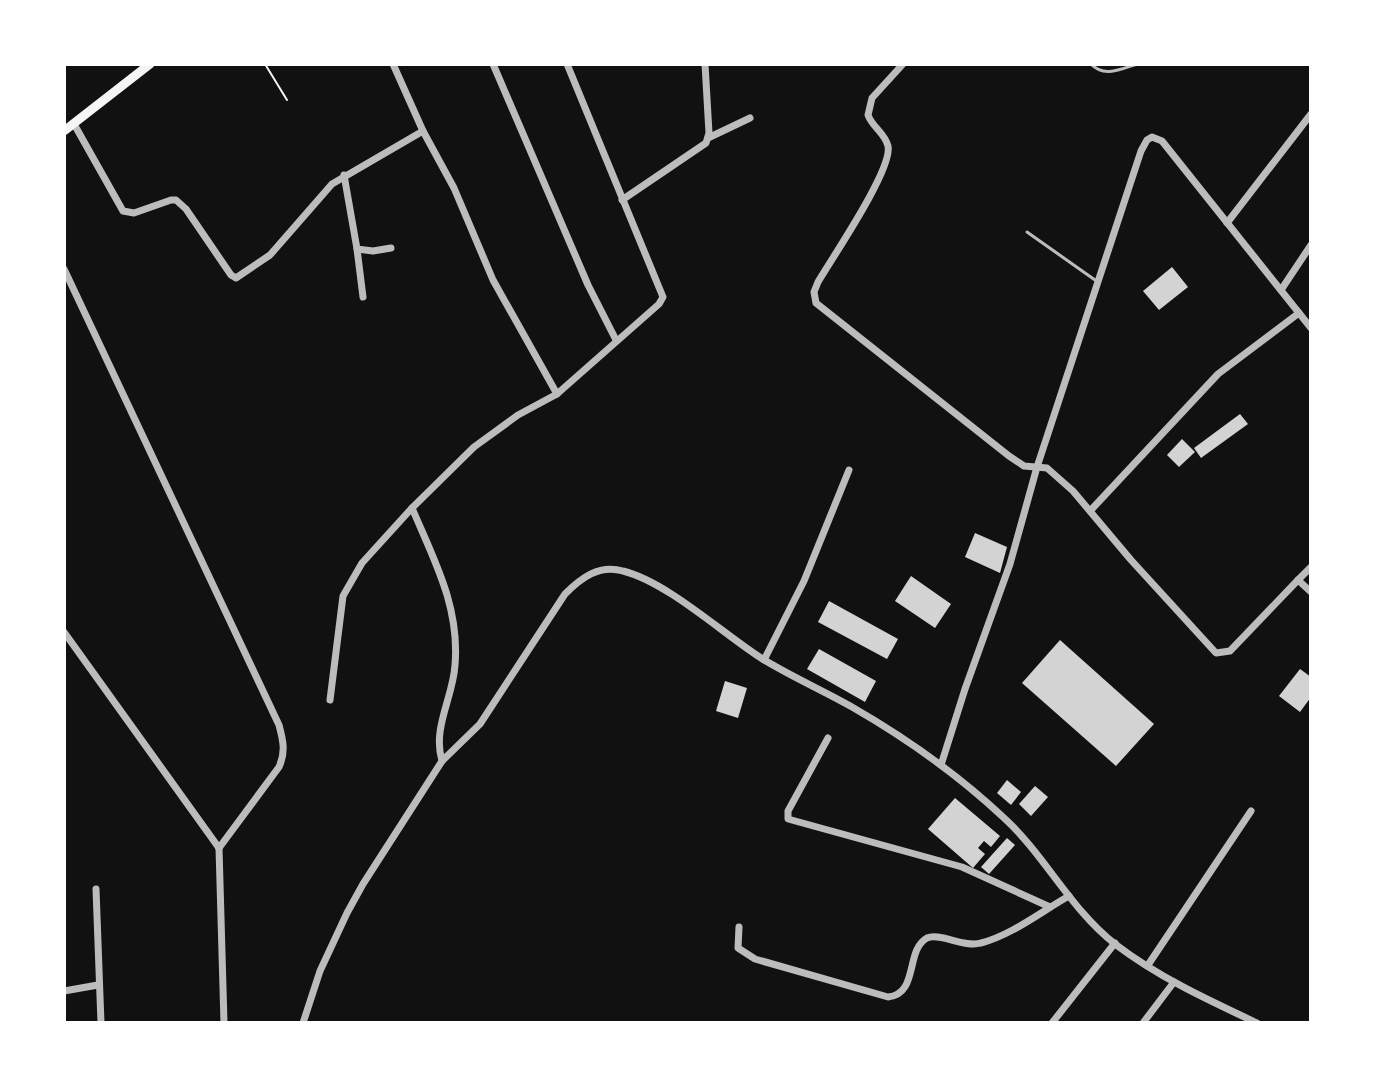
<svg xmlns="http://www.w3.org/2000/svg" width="1375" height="1087" font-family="'PT Sans Narrow',sans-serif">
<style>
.building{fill:#d3d3d3}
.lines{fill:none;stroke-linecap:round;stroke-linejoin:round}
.path{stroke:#f5f5f5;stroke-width:2}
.service{stroke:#bcbcbc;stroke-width:3}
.minor{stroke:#bcbcbc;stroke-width:7}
.secondary{stroke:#f5f5f5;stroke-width:9}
</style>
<rect width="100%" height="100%" fill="#111"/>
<g class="building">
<polygon points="1172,267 1188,287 1159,310 1143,291"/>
<polygon points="1240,414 1248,424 1201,458 1194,448"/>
<polygon points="1182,439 1195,452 1179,467 1167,455"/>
<polygon points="975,533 1007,547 1000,573 965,557"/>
<polygon points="911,576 951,604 935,628 895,601"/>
<polygon points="829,601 898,639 887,659 818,622"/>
<polygon points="1060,640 1154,724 1116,766 1022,683"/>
<polygon points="819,649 876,681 865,702 807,669"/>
<polygon points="1300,669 1311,677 1311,697 1300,712 1279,696"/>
<polygon points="725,681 747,688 738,718 716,711"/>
<polygon points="1007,780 1021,792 1011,805 997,793"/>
<polygon points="1035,786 1048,797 1031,816 1019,804"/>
<polygon points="955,798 1000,836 991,847 984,841 978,848 985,854 973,868 928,829"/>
<polygon points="1007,838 1015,845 989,874 981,867"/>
</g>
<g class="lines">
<polyline class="path" points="265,64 287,100"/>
<g class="service">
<path d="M1091,64C1104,78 1121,69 1137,64"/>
<polyline points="1027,232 1095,280"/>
</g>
<g class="minor">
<polyline points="393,64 423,131 454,188 493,280 557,394"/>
<polyline points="493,64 588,285 616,340"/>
<path d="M903,64L872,98L868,115C872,127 885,133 888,146C893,169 832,258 818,282L814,292L816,303L1009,456L1024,466L1047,468L1073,491L1131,560L1216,653L1230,651L1298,580L1311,592"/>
<polyline points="74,124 123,211 134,213 171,200 176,200 186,209 231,275 236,278 270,255 332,184 423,131"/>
<polyline points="708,138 750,118"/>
<polyline points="344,175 357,249 373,251 391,248"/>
<polyline points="622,200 706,143 709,133 705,64"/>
<polyline points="1227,223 1311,114"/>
<polyline points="357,249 363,297"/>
<path d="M64,269L279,725C283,740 286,752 279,767L219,848"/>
<polyline points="1281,290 1311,245"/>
<path d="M412,508C434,560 460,607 455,665C453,698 432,728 442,761"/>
<polyline points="1091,510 1218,374 1299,313"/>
<polyline points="1298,580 1311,567"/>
<polyline points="64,632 219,848"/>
<polyline points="764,660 804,581 849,470"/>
<polyline points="330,700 343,596 362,563 412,508 474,447 518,415 557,394 659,304 663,297 567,64"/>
<polyline points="828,738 788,811 788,819 962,867 1050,907"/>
<polyline points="941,765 965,689 1010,564 1037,467 1141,151 1147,140 1152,137 1162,141 1311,328"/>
<polyline points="219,848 224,1023"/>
<polyline points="96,889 101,1023"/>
<path d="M739,927L738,948L755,959L888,997C919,994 905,950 927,938C939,932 964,948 981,943C1012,935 1042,911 1069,896"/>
<polyline points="1148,965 1251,811"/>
<polyline points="64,991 98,985"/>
<path d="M303,1023L320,971L347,913L363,884L442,761L480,724L565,594C581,578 599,564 623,571C667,582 722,633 761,658C790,676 822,690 852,707C906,738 957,774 1003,817C1045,855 1070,909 1115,944C1158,977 1208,1000 1257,1023"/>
<polyline points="1052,1023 1115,943"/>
<polyline points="1143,1023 1174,982"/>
</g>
<polyline class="secondary" points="64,131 150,64"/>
</g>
<rect width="1375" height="1087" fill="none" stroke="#ffffff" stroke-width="132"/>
</svg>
